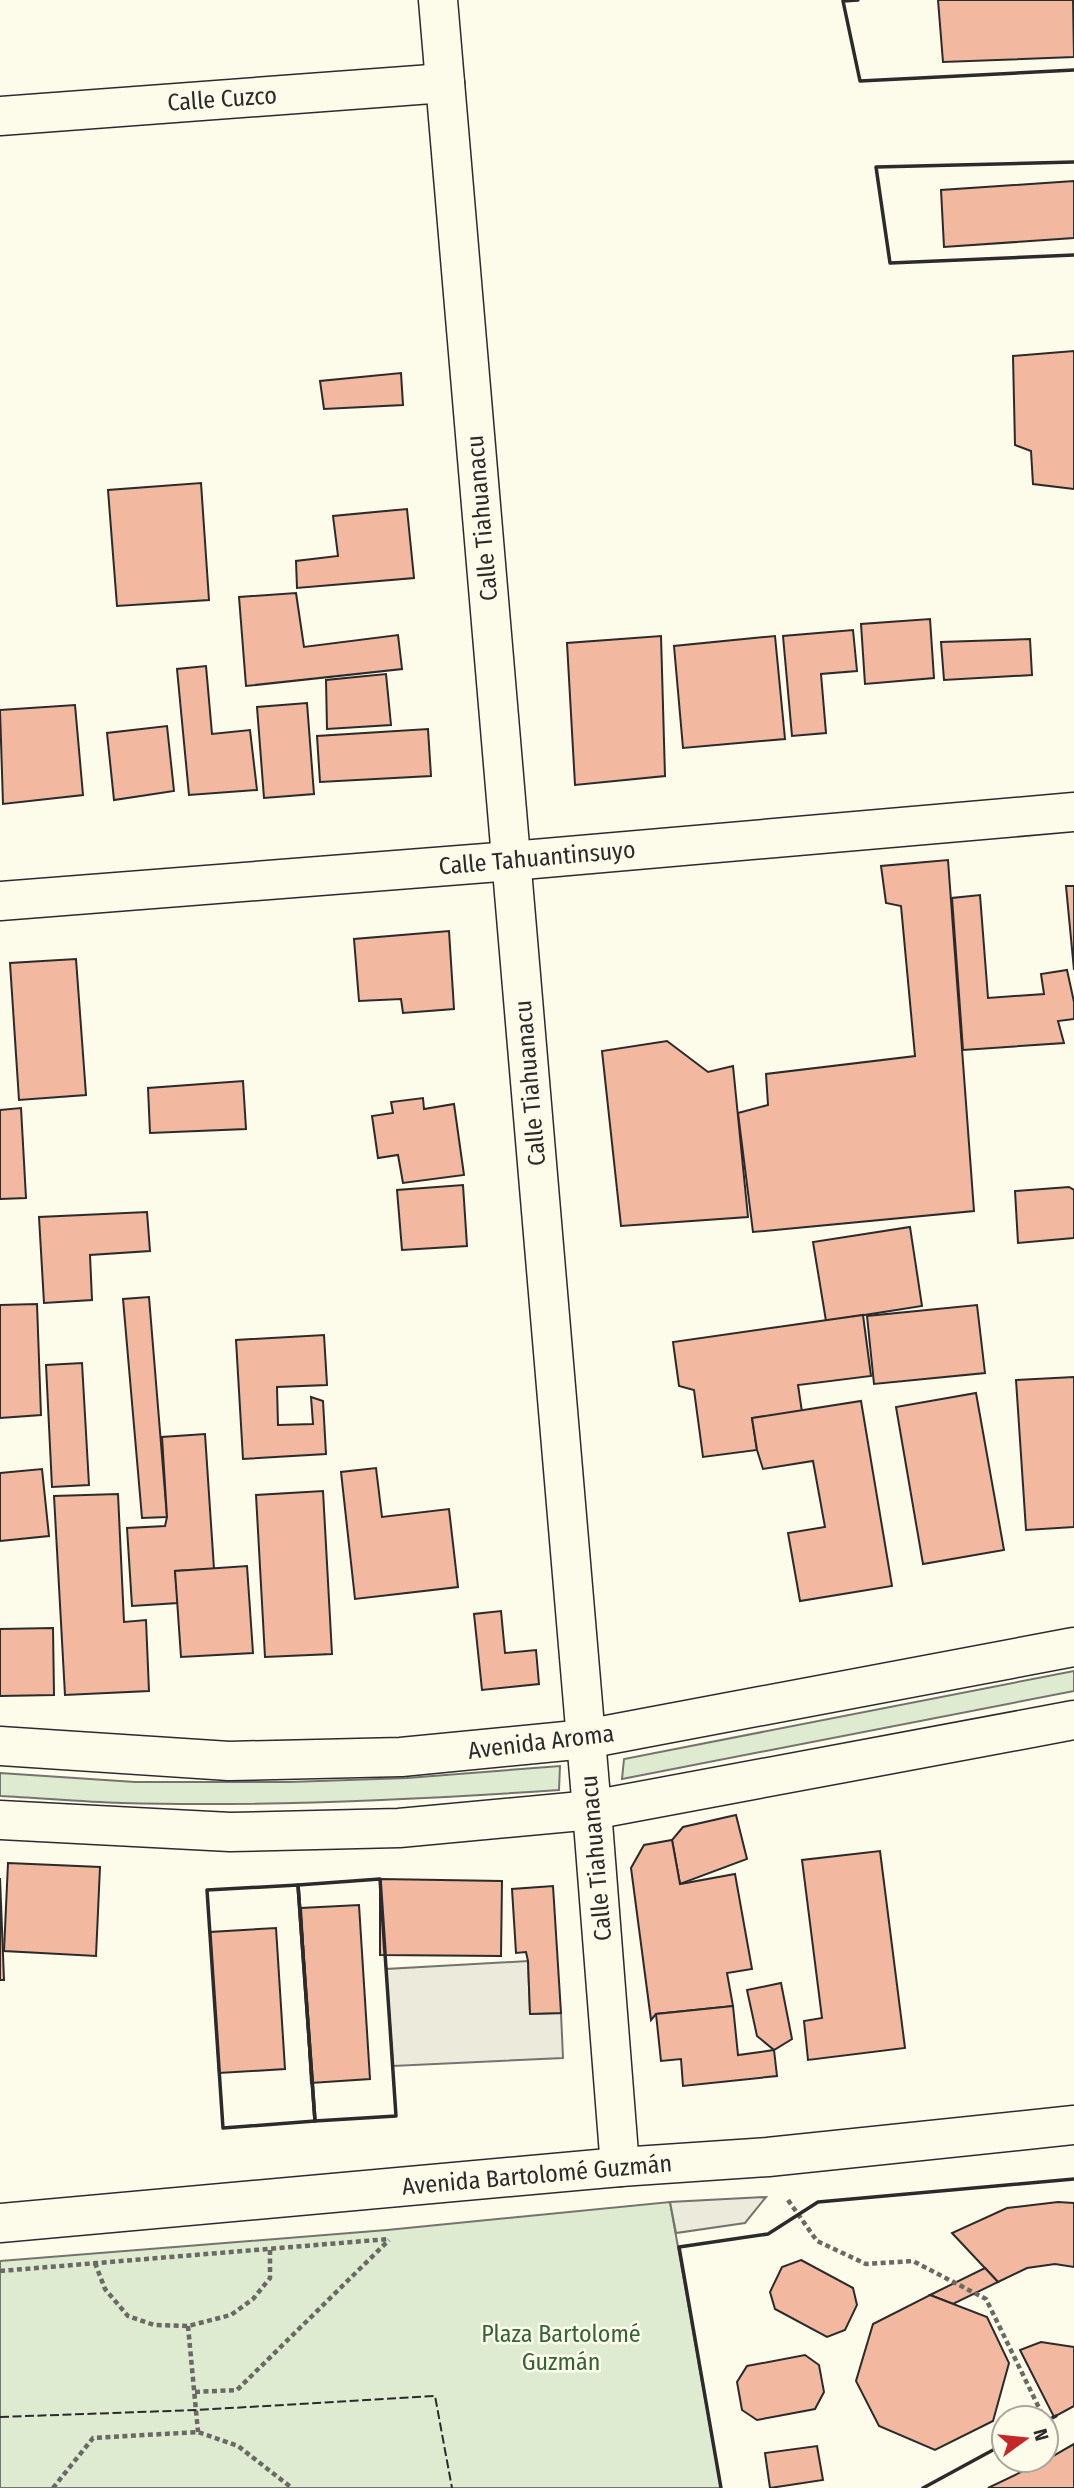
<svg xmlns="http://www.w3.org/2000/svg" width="1074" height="2488" font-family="'Fira Sans Condensed',sans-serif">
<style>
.green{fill:#deebd1;stroke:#74746e;stroke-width:2}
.parking{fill:#eceadb;stroke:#74746e;stroke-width:2}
.building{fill:#f2b8a0;stroke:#2b2b2b;stroke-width:2}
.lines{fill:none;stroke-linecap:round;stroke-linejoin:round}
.minor-casing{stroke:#2b2b2b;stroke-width:41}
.secondary-casing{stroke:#2b2b2b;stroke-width:41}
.path{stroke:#6a6964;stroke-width:4.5;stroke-dasharray:5 3.5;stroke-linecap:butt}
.minor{stroke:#fdfbea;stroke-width:38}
.secondary{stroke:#fdfbea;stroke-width:38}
.fence{stroke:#2b2b2b;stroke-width:2;stroke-dasharray:9 3.5;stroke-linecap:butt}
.wall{stroke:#2b2b2b;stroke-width:3.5}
.labels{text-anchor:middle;stroke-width:5;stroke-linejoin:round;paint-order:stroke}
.street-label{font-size:24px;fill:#2b2b2b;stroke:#fdfbea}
.park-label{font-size:24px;fill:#34623c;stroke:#fdfbea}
</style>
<rect width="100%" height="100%" fill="#fdfbea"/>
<g class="green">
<polygon points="1074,1671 1074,1691 622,1779 624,1759"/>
<path d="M560,1766L559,1790C414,1800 268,1807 122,1803C82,1802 41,1798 0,1796V1773L135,1782H290L407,1778Z"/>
<polygon points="670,2202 721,2488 0,2488 0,2261 387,2230"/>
</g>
<g class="parking">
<polygon points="528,1961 530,2014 561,2013 563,2058 393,2066 386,1969"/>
<polygon points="766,2197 745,2223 676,2233 670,2202"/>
</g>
<g class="building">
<polygon points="938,0 1073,0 1074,57 943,62"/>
<polygon points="1074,181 1074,238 944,247 941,190"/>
<polygon points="1074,351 1074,489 1033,484 1031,451 1015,445 1013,356"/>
<polygon points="401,373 403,405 324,409 320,381"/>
<polygon points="201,483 209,600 117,606 108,490"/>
<polygon points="407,509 414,578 297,588 296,561 338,556 333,516"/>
<polygon points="296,593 304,647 398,635 402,669 246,686 239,597"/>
<polygon points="930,619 934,678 865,684 861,624"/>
<polygon points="853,630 857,671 821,674 826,733 792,736 783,636"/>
<polygon points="661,636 665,776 575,785 567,643"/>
<polygon points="775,636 785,739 683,748 674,646"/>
<polygon points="1030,639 1032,675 944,680 941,642"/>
<polygon points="206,666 212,734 250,730 257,790 189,795 177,669"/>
<polygon points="386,674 391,725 327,729 326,680"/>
<polygon points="307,703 314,794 264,798 257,707"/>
<polygon points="75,705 83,795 3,804 0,710"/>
<polygon points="167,726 174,791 114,800 107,733"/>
<polygon points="428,729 431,776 320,782 317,736"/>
<polygon points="948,860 974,1211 753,1232 738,1113 768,1105 766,1074 915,1056 901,906 886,903 881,866"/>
<polygon points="1066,886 1074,886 1074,970"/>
<polygon points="980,895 988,998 1044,994 1041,974 1067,970 1074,1002 1074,1019 1058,1021 1064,1043 963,1050 952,898"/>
<polygon points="449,931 454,1009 403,1013 401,999 359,1001 354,939"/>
<polygon points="76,959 86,1095 19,1100 10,963"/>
<polygon points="667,1041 708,1072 733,1066 748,1217 621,1226 602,1051"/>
<polygon points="243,1081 246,1129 150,1133 148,1088"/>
<polygon points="423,1098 424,1109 454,1104 464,1175 403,1183 398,1155 378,1158 372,1116 393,1113 391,1102"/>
<polygon points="21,1108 26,1198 0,1199 0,1110"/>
<polygon points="463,1185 467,1246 402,1250 397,1190"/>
<polygon points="1069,1187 1074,1190 1074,1238 1018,1243 1015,1191"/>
<polygon points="147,1212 150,1251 90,1255 92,1300 44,1303 39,1217"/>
<polygon points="910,1227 922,1306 826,1321 813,1242"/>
<polygon points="149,1297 167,1517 142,1518 123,1299"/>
<polygon points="37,1304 41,1415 0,1418 0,1305"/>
<polygon points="977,1305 985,1373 874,1384 867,1316"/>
<polygon points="863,1315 871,1376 798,1385 802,1412 752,1418 757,1450 703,1457 694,1390 679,1386 673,1342"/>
<polygon points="324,1335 327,1385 277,1387 278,1425 313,1424 311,1397 323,1401 326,1454 243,1459 236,1340"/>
<polygon points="82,1363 89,1485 52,1487 46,1365"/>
<polygon points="1074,1377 1074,1527 1026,1530 1016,1380"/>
<polygon points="976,1393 1004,1550 923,1564 896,1407"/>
<polygon points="861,1401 892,1586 800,1601 788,1533 825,1527 813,1461 763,1469 757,1450 752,1418"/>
<polygon points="205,1434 214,1569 175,1571 178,1603 132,1606 127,1528 165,1526 167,1517 162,1437"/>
<polygon points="376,1468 382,1517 449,1509 458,1587 355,1599 341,1472"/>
<polygon points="42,1469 49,1536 0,1541 0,1473"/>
<polygon points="323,1491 332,1654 265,1657 256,1495"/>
<polygon points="118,1494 124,1622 146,1620 149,1691 65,1695 54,1496"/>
<polygon points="247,1566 253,1653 181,1657 175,1571"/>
<polygon points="501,1611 505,1653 536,1650 539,1684 482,1690 474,1614"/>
<polygon points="53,1628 54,1695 0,1696 0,1629"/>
<polygon points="736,1815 747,1859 680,1884 672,1840 683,1827"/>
<polygon points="672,1840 680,1884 735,1874 752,1969 727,1973 733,2006 656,2014 651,2020 631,1868 644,1845"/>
<polygon points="880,1851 905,2048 808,2060 804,2021 822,2018 802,1860"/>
<polygon points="8,1863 100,1867 96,1956 4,1951"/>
<polygon points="0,1878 4,1980 0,1980"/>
<polygon points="380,1879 502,1881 501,1956 380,1955"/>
<polygon points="553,1886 561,2013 530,2014 528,1961 526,1952 516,1953 512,1889"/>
<polygon points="359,1905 370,2079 311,2083 301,1908"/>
<polygon points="276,1928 285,2069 219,2073 210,1932"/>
<polygon points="781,1983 792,2039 774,2050 757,2036 747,1990"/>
<polygon points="733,2006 738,2055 774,2050 777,2076 683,2086 681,2059 661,2061 656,2014"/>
<polygon points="1058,2202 1074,2203 1074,2267 1055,2264 1027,2268 998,2282 952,2233 1007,2208"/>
<polygon points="801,2260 853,2288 857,2305 845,2330 827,2337 775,2309 770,2292 782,2267"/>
<polygon points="985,2268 998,2282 953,2304 930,2295"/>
<polygon points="930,2295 987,2317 1009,2363 993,2421 935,2450 879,2426 856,2381 873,2324"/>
<polygon points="1041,2342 1074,2347 1074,2406 1054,2417 1020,2350"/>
<polygon points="805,2355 819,2365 824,2392 815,2409 757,2420 742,2410 737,2382 747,2366"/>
<polygon points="1074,2444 1074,2488 988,2488 1046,2460"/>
<polygon points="817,2446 823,2480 770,2488 765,2453"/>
</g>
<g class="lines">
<defs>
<g id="minor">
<polyline points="438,0 592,1810 620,2167"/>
<polyline points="0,116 445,83"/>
<polyline points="0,901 511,861 1074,812"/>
<polyline points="0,2223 620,2167 768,2157 1074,2125"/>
</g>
<g id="secondary">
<polyline points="0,1746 229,1761 401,1757 586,1739 1074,1647"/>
<polyline points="0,1820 230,1832 399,1828 592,1810 1074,1720"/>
</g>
</defs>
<use href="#minor" class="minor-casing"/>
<use href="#secondary" class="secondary-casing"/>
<g class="path">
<polyline points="788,2200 817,2241 866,2264 913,2261 986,2299 1044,2418"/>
<polyline points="95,2263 105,2289 128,2316 154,2325 188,2326 231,2315 253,2299 270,2278 270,2250"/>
<polyline points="0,2271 389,2239"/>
<polyline points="188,2326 198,2432"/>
<polyline points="195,2392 237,2390 389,2240"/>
<polyline points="53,2488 93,2438 198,2432 238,2446 292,2488"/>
</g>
<use href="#minor" class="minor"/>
<use href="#secondary" class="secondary"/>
<polyline class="fence" points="0,2417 197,2410 435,2396 452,2488"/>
<g class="wall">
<polyline points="858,0 843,1 860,81 1074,70"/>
<polyline points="1074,162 876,167 890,263 1074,255"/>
<polygon points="380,1879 396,2116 315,2121 298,1885"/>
<polygon points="298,1885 315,2121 223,2128 207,1890"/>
<polyline points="1046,2421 1056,2416"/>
<polyline points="721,2488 679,2247 768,2234 818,2202 1074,2179"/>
<polyline points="923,2488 1004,2444"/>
</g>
</g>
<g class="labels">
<g class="street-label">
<text transform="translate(222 99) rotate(-4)" y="8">Calle Cuzco</text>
<text transform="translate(482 518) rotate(-95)" y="8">Calle Tiahuanacu</text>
<text transform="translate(537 858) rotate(-5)" y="8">Calle Tahuantinsuyo</text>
<text transform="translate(530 1083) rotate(-95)" y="8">Calle Tiahuanacu</text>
<text transform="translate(541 1742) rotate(-7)" y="8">Avenida Aroma</text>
<text transform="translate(596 1858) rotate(-95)" y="8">Calle Tiahuanacu</text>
<text transform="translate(537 2175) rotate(-5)" y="8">Avenida Bartolomé Guzmán</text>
</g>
<g class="park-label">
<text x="561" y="2342">Plaza Bartolomé<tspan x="561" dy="28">Guzmán</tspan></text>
</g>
</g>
<g transform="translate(1025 2439) rotate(75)"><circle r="33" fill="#fdfbea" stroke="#a9a89e" stroke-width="2"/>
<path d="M0-5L12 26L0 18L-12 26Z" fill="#c62828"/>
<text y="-10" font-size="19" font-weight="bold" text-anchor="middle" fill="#2b2b2b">N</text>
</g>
</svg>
